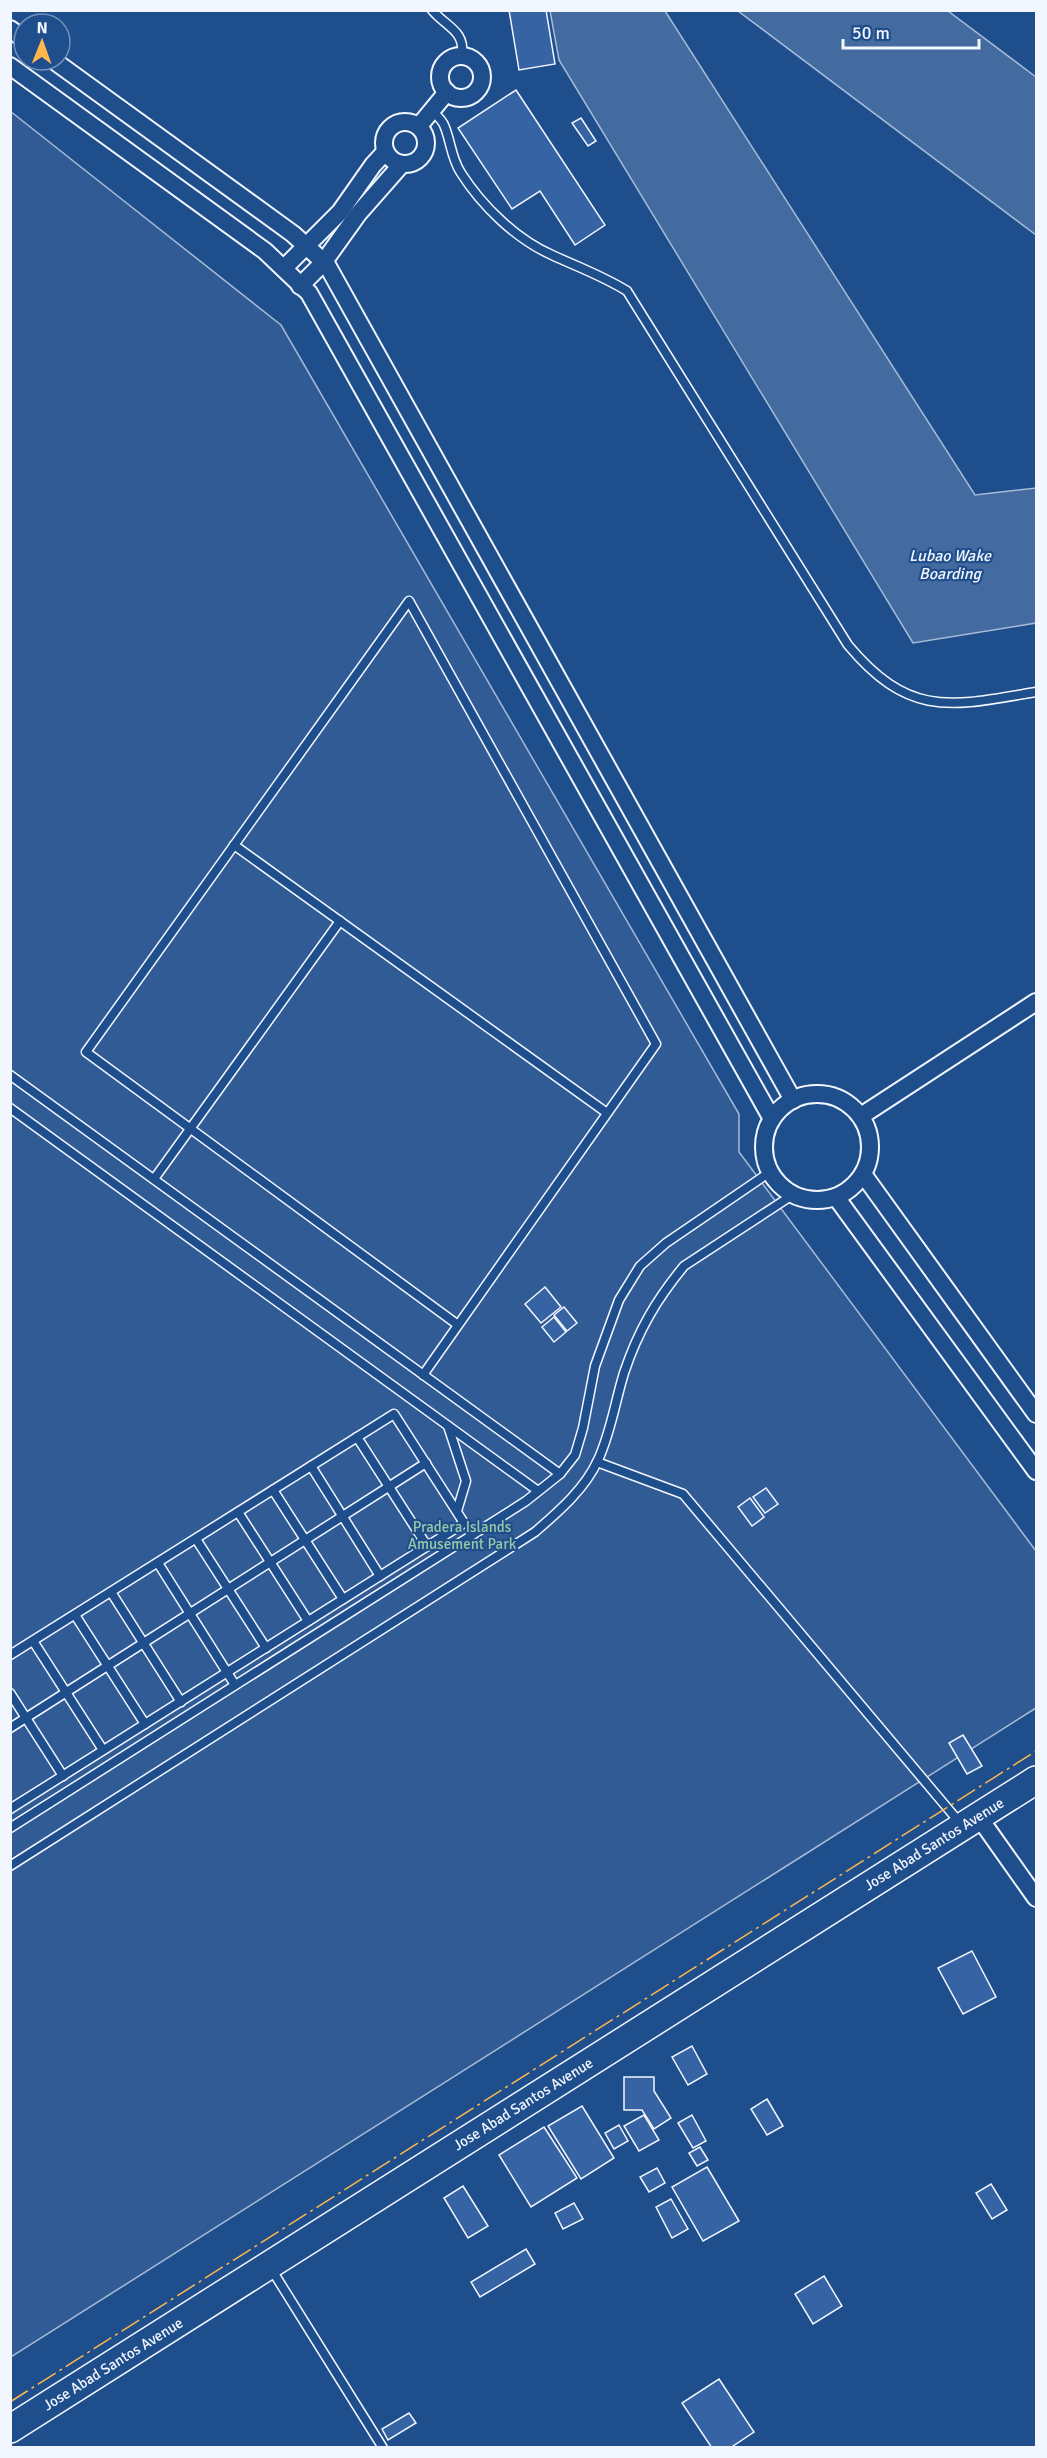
<svg xmlns="http://www.w3.org/2000/svg" width="1047" height="2458" font-family="Signika,sans-serif">
<style>
.built{fill:#305b95;stroke:#a8bbd7;stroke-width:1.5}
.water{fill:#446ba0;stroke:#a8bbd7;stroke-width:1.5}
.building{fill:#3563a3;stroke:#f2f6ff;stroke-width:1.5}
.lines{fill:none;stroke-linecap:round;stroke-linejoin:round}
.service-casing{stroke:#f2f6ff;stroke-width:11}
.minor-casing{stroke:#f2f6ff;stroke-width:20}
.trunk-casing{stroke:#f2f6ff;stroke-width:30}
.service{stroke:#1f4e8c;stroke-width:8}
.minor{stroke:#1f4e8c;stroke-width:16}
.trunk{stroke:#1f4e8c;stroke-width:27}
.power{stroke:#ffb74d;stroke-width:1.5;stroke-dasharray:21 4.5 3 4.5;stroke-linecap:butt}
.labels{text-anchor:middle;stroke-width:4.5;stroke-linejoin:round;paint-order:stroke}
.park-label{font-size:15px;fill:#97c8a6;stroke:#1f4e8c}
.street-label{font-size:15px;fill:#f2f6ff;stroke:#1f4e8c}
.water-label{font-size:16px;font-style:italic;fill:#f2f6ff;stroke:#1f4e8c}
</style>
<rect width="100%" height="100%" fill="#1f4e8c"/>
<polygon class="built" points="10,111 281,325 739,1114 739,1152 1036,1551 1036,1708 11,2357"/>
<g class="water">
<polygon points="550,11 665,11 975,495 1036,488 1036,623 913,643 559,60"/>
<polygon points="738,11 948,11 1036,77 1036,235"/>
</g>
<g class="building">
<polygon points="509,10 546,10 555,64 519,70"/>
<polygon points="516,90 605,225 575,245 540,191 512,209 458,128"/>
<polygon points="581,118 596,141 588,146 572,123"/>
<polygon points="545,1287 561,1307 541,1323 525,1304"/>
<polygon points="564,1307 577,1323 567,1331 554,1315"/>
<polygon points="554,1317 566,1332 554,1342 542,1327"/>
<polygon points="766,1488 778,1504 765,1513 753,1497"/>
<polygon points="750,1498 764,1517 752,1526 738,1507"/>
<polygon points="963,1735 982,1766 967,1774 949,1743"/>
<polygon points="972,1951 996,1997 963,2014 938,1968"/>
<polygon points="692,2046 707,2074 688,2085 672,2057"/>
<polygon points="624,2077 654,2077 654,2091 671,2118 654,2129 642,2110 624,2110"/>
<polygon points="767,2099 783,2126 767,2135 751,2109"/>
<polygon points="582,2106 614,2158 581,2179 548,2126"/>
<polygon points="644,2115 659,2140 639,2151 624,2126"/>
<polygon points="692,2115 706,2141 693,2148 678,2123"/>
<polygon points="619,2125 628,2141 614,2149 605,2133"/>
<polygon points="544,2127 577,2178 531,2207 499,2155"/>
<polygon points="700,2147 708,2160 697,2166 689,2153"/>
<polygon points="707,2167 739,2221 703,2241 672,2187"/>
<polygon points="657,2168 665,2183 649,2192 640,2177"/>
<polygon points="991,2184 1007,2210 992,2219 976,2193"/>
<polygon points="463,2186 488,2226 468,2238 444,2198"/>
<polygon points="671,2199 688,2229 672,2238 656,2207"/>
<polygon points="574,2203 583,2219 563,2229 555,2213"/>
<polygon points="526,2249 535,2264 480,2297 471,2282"/>
<polygon points="824,2276 842,2306 813,2324 795,2294"/>
<polygon points="719,2379 754,2432 730,2448 712,2448 682,2403"/>
<polygon points="409,2413 416,2423 388,2440 382,2429"/>
</g>
<g class="lines">
<defs>
<g id="service">
<path d="M432,10C446,27 465,30 462,55"/>
<path d="M433,111C436,115 442,120 444,125C451,141 451,158 461,173C482,206 516,239 552,255C578,267 603,276 627,291L848,645C910,719 952,706 1036,692"/>
<polyline points="234,845 607,1113"/>
<polyline points="10,1075 560,1474"/>
<polyline points="10,1108 538,1491"/>
<polyline points="154,1179 340,921"/>
<polyline points="423,1375 656,1044 409,601 86,1052 458,1325"/>
<polyline points="448,1426 466,1481 457,1511"/>
<polyline points="357,1437 427,1546"/>
<polyline points="597,1462 683,1494 960,1823"/>
<polyline points="311,1466 380,1576"/>
<polyline points="273,1490 343,1599"/>
<polyline points="238,1512 308,1621"/>
<polyline points="196,1539 266,1648"/>
<polyline points="158,1563 235,1685"/>
<polyline points="111,1592 181,1702"/>
<polyline points="75,1615 145,1724"/>
<polyline points="33,1641 103,1750"/>
<polyline points="10,1655 394,1414 464,1523 10,1809"/>
<polyline points="10,1693 63,1776"/>
<polyline points="10,1728 426,1463"/>
<polyline points="10,1828 526,1501 560,1474 575,1455 583,1428 595,1366 619,1300 640,1266 666,1243 770,1172"/>
<path d="M10,1866L535,1532C558,1512 585,1489 598,1460C611,1432 615,1402 624,1373C638,1331 656,1300 684,1266L794,1194"/>
<polyline points="270,2267 383,2448"/>
</g>
<g id="minor">
<polyline points="10,29 24,39"/>
<circle cx="461" cy="77" r="21"/>
<polyline points="53,60 293,234 327,265 793,1100"/>
<polyline points="10,66 265,251 309,293 772,1119"/>
<circle cx="405" cy="143" r="21"/>
<polyline points="419,126 447,92"/>
<polyline points="284,268 340,212 373,165 385,152"/>
<polyline points="300,286 323,263 358,214 402,164"/>
<circle cx="817" cy="1147" r="53"/>
<polyline points="861,1116 1036,1002"/>
<polyline points="863,1174 1036,1414"/>
<polyline points="836,1197 1036,1471"/>
<polyline points="978,1816 1036,1898"/>
</g>
<polyline id="trunk" points="10,2429 1036,1780"/>
</defs>
<use href="#service" class="service-casing"/>
<use href="#minor" class="minor-casing"/>
<use href="#trunk" class="trunk-casing"/>
<use href="#service" class="service"/>
<use href="#minor" class="minor"/>
<use href="#trunk" class="trunk"/>
<polyline class="power" points="10,2402 1036,1751"/>
</g>
<g class="labels">
<g class="park-label">
<text x="462" y="1532">Pradera Islands<tspan x="462" dy="17">Amusement Park</tspan></text>
</g>
<g class="street-label">
<text transform="translate(934 1844) rotate(-32)" y="5">Jose Abad Santos Avenue</text>
<text transform="translate(523 2104) rotate(-32)" y="5">Jose Abad Santos Avenue</text>
<text transform="translate(113 2364) rotate(-32)" y="5">Jose Abad Santos Avenue</text>
</g>
<g class="water-label">
<text x="950" y="561">Lubao Wake<tspan x="950" dy="18">Boarding</tspan></text>
</g>
</g>
<rect width="1047" height="2458" fill="none" stroke="#f2f6ff" stroke-width="24"/>
<g transform="translate(42 42) rotate(1)"><circle r="28" fill="#1f4e8c" stroke="#7391ba" stroke-width="1.5"/>
<path d="M0-4.5L10 22L0 15L-10 22Z" fill="#ffb74d"/>
<text y="-9" font-size="16" font-weight="bold" text-anchor="middle" fill="#f2f6ff">N</text>
</g>
<path d="M843 39v9h136v-9" fill="none" stroke="#f2f6ff" stroke-width="3"/>
<text x="852" y="39" font-size="18" fill="#f2f6ff" stroke="#1f4e8c" stroke-width="4.5" paint-order="stroke">50 m</text>
</svg>
